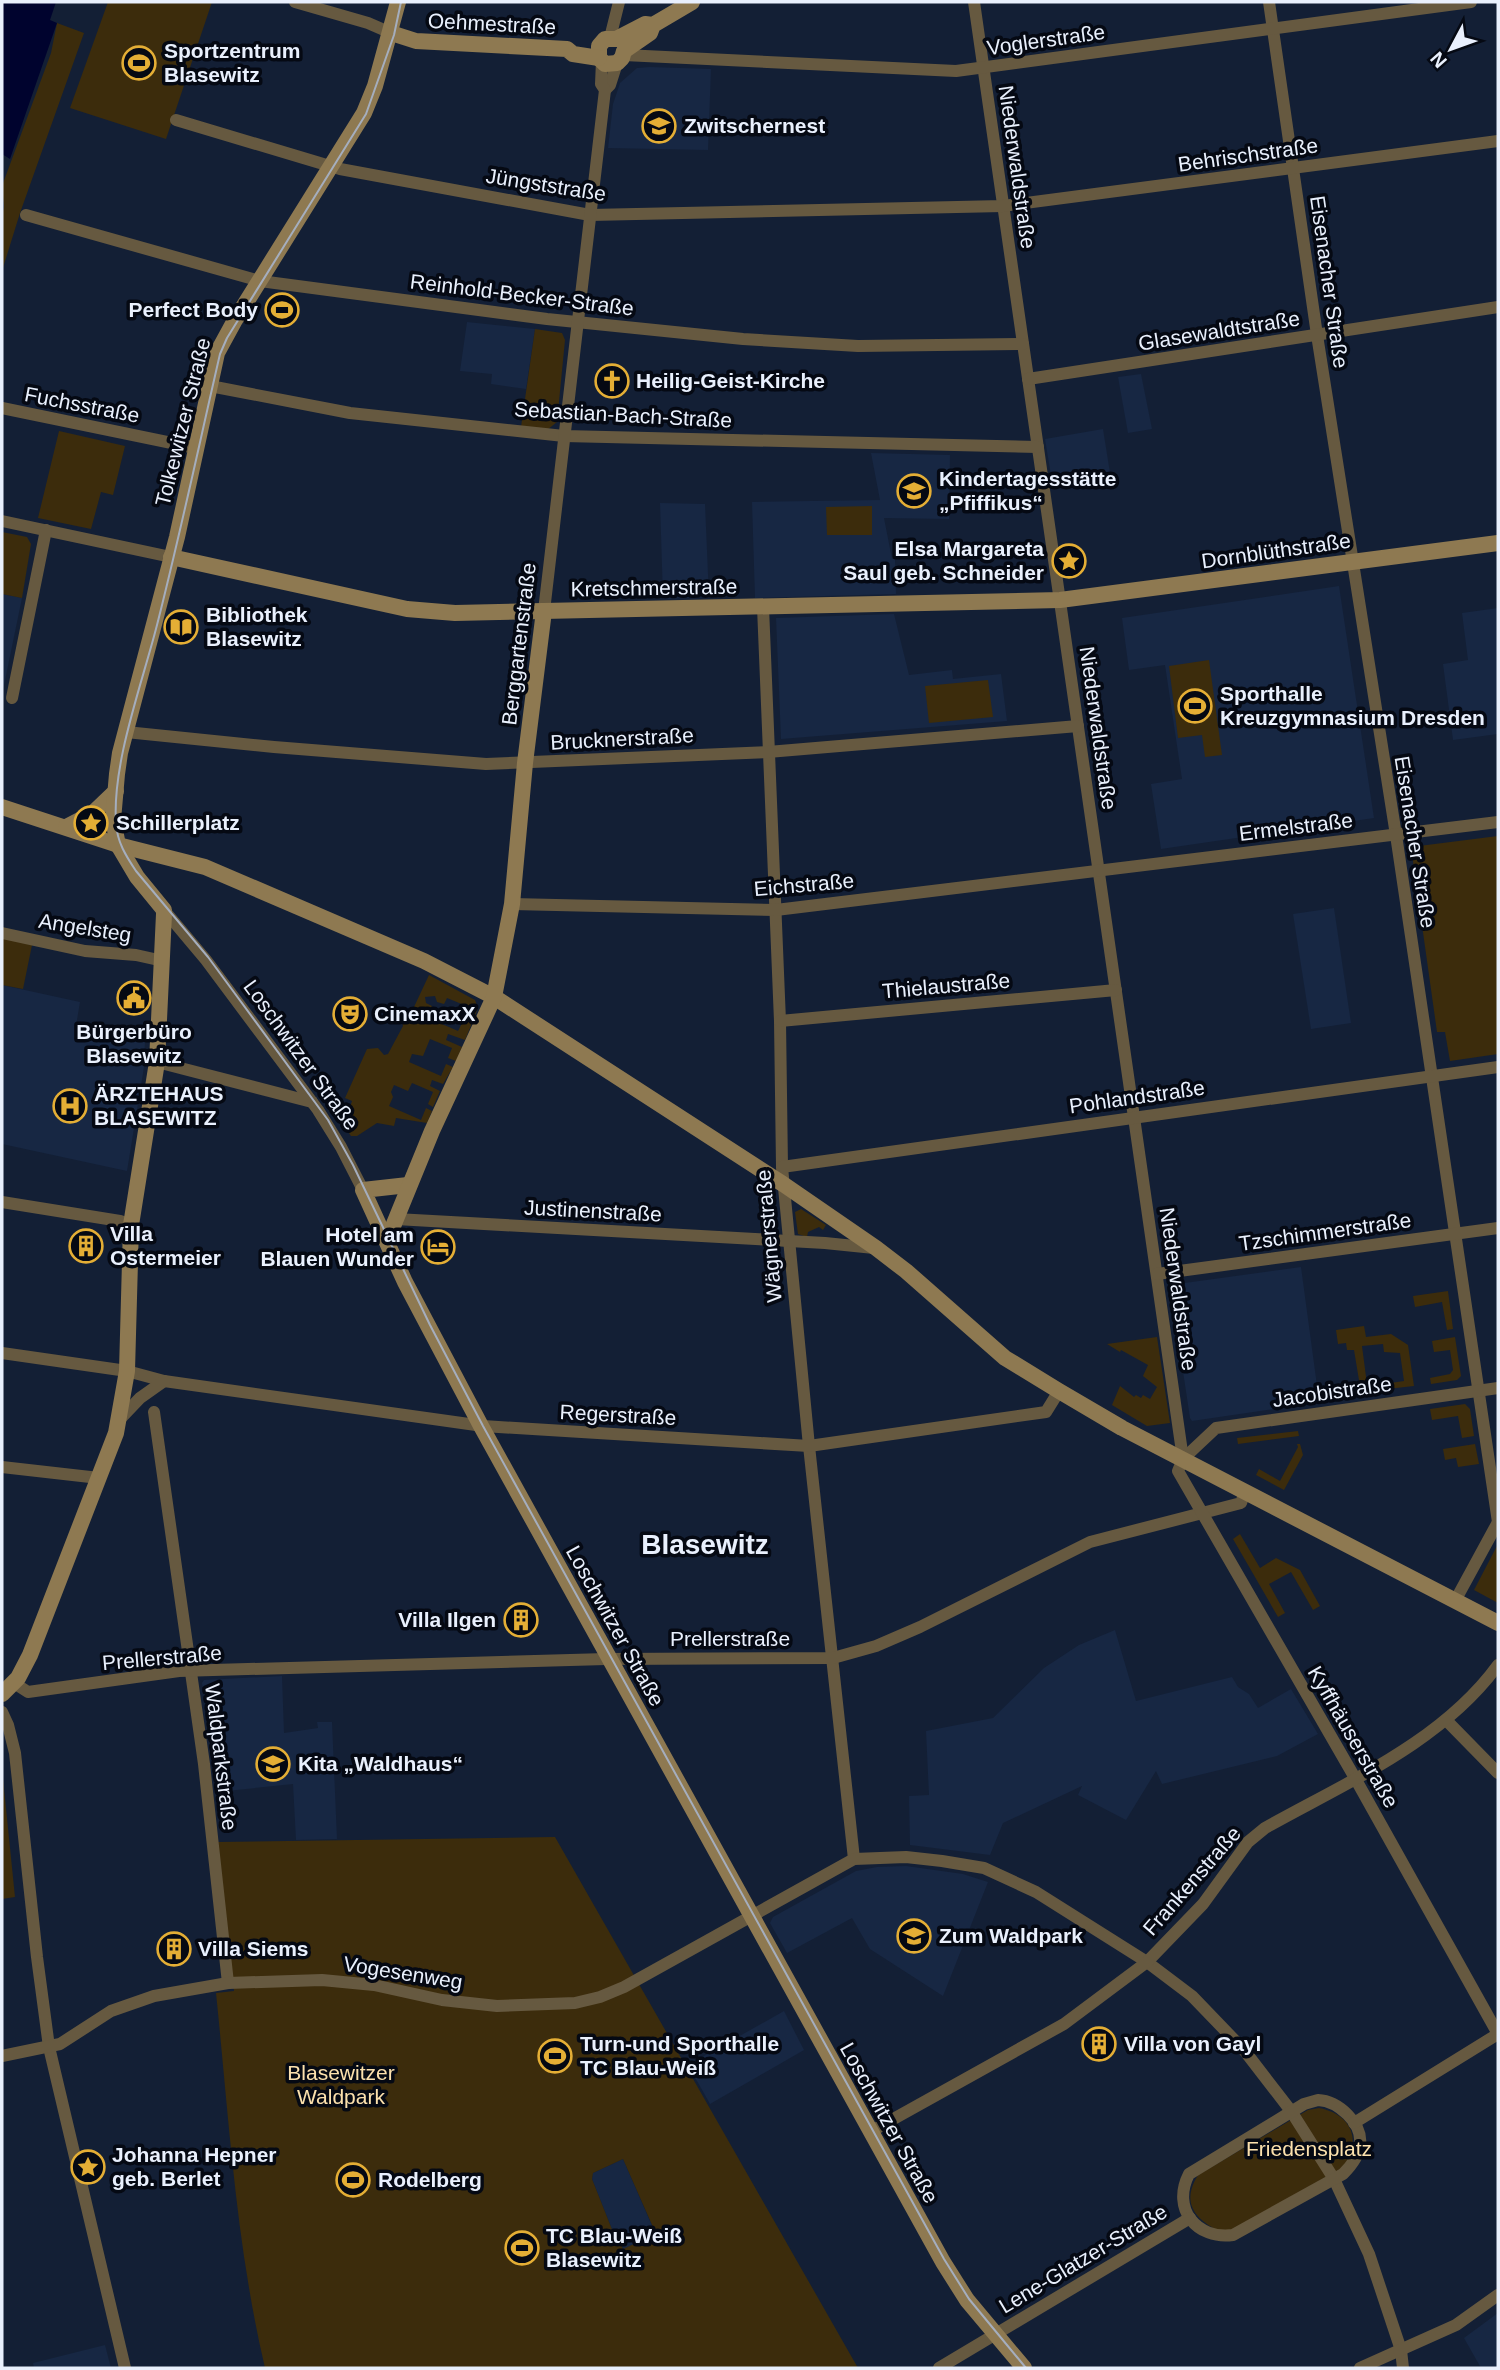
<svg xmlns="http://www.w3.org/2000/svg" width="1500" height="2370" font-family="Helvetica,sans-serif">
<style>
.built{fill:#172743}
.green{fill:#3c2c0c;fill-rule:evenodd}
.water{fill:#00032e}
.lines{fill:none;stroke-linecap:round;stroke-linejoin:round}
.street{stroke:#665940;stroke-width:12}
.secondary{stroke:#8e7951;stroke-width:16}
.tram{stroke:#a5aebe;stroke-width:2}
.labels{text-anchor:middle;stroke-width:7;stroke-linejoin:round;paint-order:stroke}
.street-label{font-size:21px;fill:#e9f0fd;stroke:#050913}
.poi-label{font-size:21px;font-weight:bold;fill:#e9f0fd;stroke:#050913;text-anchor:start}
.park-label{font-size:21px;fill:#fce1ad;stroke:#050913}
.district-label{font-size:28px;font-weight:bold;fill:#e9f0fd;stroke:#050913}
</style>
<rect width="100%" height="100%" fill="#131f35"/>
<g class="built">
<polygon points="650,67 711,69 708,150 608,148 613,104 620,83 637,68"/>
<polygon points="467,322 535,329 526,389 491,384 492,374 460,371"/>
<polygon points="1141,374 1152,429 1128,433 1118,377"/>
<polygon points="1103,429 1111,479 1053,488 1045,439"/>
<polygon points="871,453 950,455 949,519 884,518 892,559 895,559 896,594 755,598 752,502 880,500"/>
<polygon points="660,503 705,504 709,597 663,599"/>
<polygon points="1339,586 1374,818 1161,849 1151,784 1182,779 1165,665 1129,670 1122,618"/>
<polygon points="2,594 22,598 2,695"/>
<polygon points="1498,608 1498,734 1453,740 1443,664 1468,660 1462,613"/>
<polygon points="894,614 909,675 952,670 953,679 1001,674 1007,721 781,739 776,618"/>
<polygon points="1334,908 1351,1023 1311,1029 1293,914"/>
<polygon points="2,985 80,1002 75,1032 145,1040 144,1067 127,1171 2,1144"/>
<polygon points="1301,1267 1318,1393 1313,1394 1315,1403 1192,1421 1190,1418 1170,1285"/>
<polygon points="1115,1630 1136,1701 1232,1677 1238,1687 1249,1694 1258,1708 1291,1689 1318,1734 1277,1756 1162,1784 1156,1771 1126,1820 1078,1795 1082,1786 1003,1823 990,1855 910,1845 909,1796 929,1795 926,1731 993,1718 1044,1668 1079,1645"/>
<polygon points="282,1676 284,1733 318,1728 317,1722 332,1722 337,1839 296,1840 293,1784 217,1792 202,1683 204,1680"/>
<polygon points="906,1866 963,1874 988,1882 943,1996 870,1949 852,1918 787,1953 770,1923 773,1917 856,1871 877,1867"/>
<polygon points="784,2011 804,2050 710,2104 688,2065"/>
<polygon points="623,2159 656,2235 623,2249 617,2237 615,2237 592,2179 593,2173"/>
<polygon points="1498,2313 1498,2368 1481,2368 1464,2338"/>
<polygon points="105,2345 111,2368 34,2368 33,2363"/>
</g>
<g class="green">
<polygon points="108,2 212,2 166,139 70,108"/>
<polygon points="57,23 84,33 20,213 2,271 2,216 4,207 2,186 51,53"/>
<polygon points="535,329 562,333 565,340 557,422 547,430 521,427"/>
<polygon points="59,431 125,446 113,495 101,492 91,529 38,518"/>
<polygon points="872,506 872,535 827,535 826,507"/>
<polygon points="2,532 27,537 31,544 22,598 2,594"/>
<polygon points="1209,660 1222,755 1205,757 1202,735 1178,738 1169,666"/>
<polygon points="988,680 993,717 929,723 925,686"/>
<polygon points="1498,836 1498,1054 1450,1061 1445,1032 1437,1032 1411,847"/>
<polygon points="2,938 32,945 23,989 2,985"/>
<polygon points="429,975 475,1000 478,1008 474,1018 466,1015 469,1007 447,998 444,1004 437,1002 435,996 425,997 426,1003 432,1006 428,1018 458,1031 464,1019 472,1023 465,1040 448,1034 446,1040 462,1047 456,1061 448,1058 452,1048 430,1039 423,1056 412,1054 409,1062 441,1076 446,1064 453,1067 443,1084 432,1080 430,1086 440,1091 433,1107 428,1104 433,1092 412,1083 408,1091 394,1085 391,1092 393,1097 389,1106 421,1120 426,1108 432,1111 427,1123 396,1118 394,1126 377,1123 357,1136 351,1136 337,1116 346,1106 350,1107 352,1101 345,1098 367,1049 378,1048 384,1055 388,1054 403,1026 402,1022 406,1024"/>
<polygon points="801,1209 826,1225 823,1230 819,1227 808,1232 807,1237 798,1234 795,1212"/>
<polygon points="1448,1291 1453,1329 1447,1330 1442,1302 1415,1307 1413,1296"/>
<polygon points="1364,1326 1366,1337 1391,1334 1408,1345 1414,1386 1378,1390 1377,1385 1404,1381 1400,1353 1384,1352 1383,1344 1362,1346 1368,1392 1331,1397 1330,1390 1360,1386 1354,1350 1347,1350 1346,1343 1338,1344 1336,1330"/>
<polygon points="1157,1337 1170,1423 1147,1426 1112,1405 1120,1386 1134,1397 1136,1395 1141,1398 1143,1395 1150,1399 1157,1387 1143,1376 1148,1365 1121,1350 1120,1352 1107,1344"/>
<polygon points="1455,1337 1461,1376 1457,1380 1431,1384 1430,1378 1450,1374 1453,1370 1450,1350 1434,1352 1432,1341"/>
<polygon points="1465,1404 1470,1409 1474,1436 1462,1438 1458,1416 1432,1420 1430,1409"/>
<polygon points="1298,1431 1299,1436 1238,1444 1237,1438"/>
<polygon points="1297,1444 1300,1444 1303,1455 1284,1490 1256,1475 1259,1469 1280,1481 1298,1447"/>
<polygon points="1475,1444 1479,1464 1458,1467 1456,1458 1445,1460 1443,1449"/>
<polygon points="1240,1534 1260,1568 1276,1558 1300,1570 1320,1606 1313,1610 1291,1572 1269,1584 1285,1613 1278,1617 1233,1539"/>
<polygon points="1498,1544 1498,1603 1474,1590"/>
<polygon points="2,1769 15,1897 2,1899"/>
<path d="M555,1837L858,2368H265C236,2245 229,2119 216,1993L234,1991L218,1842ZM623,2159L656,2234L623,2249L617,2236L615,2237L592,2179L593,2173Z"/>
<path d="M1319,2108C1352,2114 1363,2142 1342,2168L1232,2230L1222,2233C1196,2220 1180,2204 1198,2175L1308,2110Z"/>
</g>
<polygon class="water" points="2,2 56,2 50,20 57,23 10,159 2,154"/>
<g class="lines">
<g class="street">
<polyline points="295,2 368,23 391,33"/>
<polyline points="974,2 1183,1459"/>
<polyline points="1269,2 1317,335 1396,835 1498,1522"/>
<polyline points="610,38 619,2"/>
<polyline points="624,55 956,71 1471,2"/>
<polyline points="605,90 610,85 617,63"/>
<polyline points="176,120 340,169 590,215 1003,206 1498,141"/>
<polyline points="26,215 260,281 547,319 743,339 858,346 1023,344"/>
<polyline points="1028,379 1498,307"/>
<polyline points="210,386 350,413 564,436 1038,447"/>
<polyline points="2,408 196,448"/>
<polyline points="2,521 171,557"/>
<polyline points="763,607 780,1021 782,1167 809,1446 854,1859"/>
<polyline points="544,611 605,90 601,84 602,61"/>
<polyline points="12,698 46,530"/>
<polyline points="126,732 274,747 486,764 768,752 1078,726"/>
<polyline points="512,904 776,910 1498,822"/>
<polyline points="164,910 206,960 318,1110 341,1147 363,1190"/>
<polyline points="2,933 85,951 136,955 163,961"/>
<polyline points="780,1021 1116,990"/>
<polyline points="157,1062 312,1102"/>
<polyline points="782,1167 1498,1067"/>
<polyline points="2,1202 120,1221 131,1225"/>
<polyline points="396,1219 825,1243 874,1248"/>
<polyline points="1157,1274 1498,1228"/>
<polyline points="2,1353 127,1371 164,1381 483,1426 809,1446 1046,1412 1059,1391"/>
<polyline points="154,1412 204,1764 228,1983"/>
<polyline points="120,1419 140,1398 164,1381"/>
<polyline points="2,1467 99,1478"/>
<polyline points="1455,1601 1498,1522"/>
<polyline points="14,1683 28,1692 179,1671 606,1659 833,1658 876,1646 920,1627 1090,1542 1241,1503 1245,1492"/>
<polyline points="2,1712 8,1725 15,1753 37,1957 49,2047 125,2368"/>
<polyline points="1446,1720 1498,1773"/>
<polyline points="2,2056 60,2044 111,2011 154,1996 228,1983 322,1980 374,1985 442,2000 497,2006 575,2003 600,1997 624,1987 854,1859 906,1857 942,1861 984,1868 1036,1892 1147,1962 1192,1996 1244,2050 1291,2111 1334,2179 1369,2254 1401,2350 1403,2368"/>
<path d="M1318,2100C1338,2101 1363,2123 1360,2145C1359,2156 1350,2167 1343,2174L1233,2235C1197,2240 1171,2209 1189,2174L1304,2104Z"/>
<polyline points="1354,2123 1498,2034 1355,1778 1178,1471 1183,1459 1216,1428 1498,1388"/>
<path d="M870,2132L1064,2024L1147,1962L1203,1904L1248,1842L1265,1828C1347,1782 1442,1742 1498,1665"/>
<polyline points="939,2368 1190,2218"/>
<polyline points="1360,2368 1456,2325 1498,2295"/>
</g>
<g class="secondary">
<polyline points="653,25 650,33 624,51 622,58 617,63 605,64 599,58 599,46 605,39 616,39 645,24 653,25 692,2"/>
<polyline points="391,33 416,41 567,49 573,54 599,58"/>
<polyline points="171,557 407,609 455,613 1060,600 1498,543"/>
<polyline points="2,807 118,845 205,867 424,961 494,997 783,1184 876,1248 906,1271 1005,1358 1059,1391 1122,1428 1498,1623"/>
<polyline points="66,827 93,813 116,791"/>
<polyline points="408,1185 363,1190 405,1282 481,1426 943,2262 967,2300 1024,2368"/>
<polyline points="387,1241 432,1131 494,997 512,904 525,763 544,611"/>
<polyline points="2,1694 18,1678 30,1655 116,1433 127,1371 131,1225 157,1062 164,914 164,910 137,877 118,845 113,820 117,774 120,753 177,537 217,353 235,320 364,113 375,86 398,2"/>
</g>
<path class="tram" d="M401,2L394,35L366,114L227,338L220,354C199,445 180,535 157,625C142,684 112,763 116,823C117,842 126,856 136,871L208,957L328,1120L353,1165L430,1325L483,1426L944,2259L969,2299L1026,2368"/>
</g>
<defs>
<symbol id="stadium-ring" viewBox="-11 -11 22 22"><circle r="9.5" fill="#050913" stroke="#e4ae35" stroke-width="1.5"/><path d="M0-5a6.5 5 0 1 0 0 10a6.5 5 0 1 0 0-10ZM-3.5-1.8h7v3.6h-7Z" fill="#e4ae35"/></symbol>
<symbol id="school-ring" viewBox="-11 -11 22 22"><circle r="9.5" fill="#050913" stroke="#e4ae35" stroke-width="1.5"/><path d="M0-5L7-2L0 1L-7-2ZM-4 1L0 2.5L4 1V4Q0 6-4 4Z" fill="#e4ae35"/></symbol>
<symbol id="church-ring" viewBox="-11 -11 22 22"><circle r="9.5" fill="#050913" stroke="#e4ae35" stroke-width="1.5"/><path d="M-1.2-6h2.4v3.5h3.3v2.4h-3.3V6h-2.4V-.1h-3.3v-2.4h3.3Z" fill="#e4ae35"/></symbol>
<symbol id="sight-ring" viewBox="-11 -11 22 22"><circle r="9.5" fill="#050913" stroke="#e4ae35" stroke-width="1.5"/><path d="M0-6L1.8-2.2L6-1.7L2.9 1.2L3.7 5.4L0 3.3L-3.7 5.4L-2.9 1.2L-6-1.7L-1.8-2.2Z" fill="#e4ae35"/></symbol>
<symbol id="library-ring" viewBox="-11 -11 22 22"><circle r="9.5" fill="#050913" stroke="#e4ae35" stroke-width="1.5"/><path d="M-6-4Q-3-5.5-.7-3.5V5Q-3 3-6 4ZM6-4Q3-5.5 .7-3.5V5Q3 3 6 4Z" fill="#e4ae35"/></symbol>
<symbol id="civic-ring" viewBox="-11 -11 22 22"><circle r="9.5" fill="#050913" stroke="#e4ae35" stroke-width="1.5"/><path d="M-.6-6.5H3V-4.5H.6V-3L4-1V1h2V6H-6V1h2V-1L-.6-3ZM-1.2 2.5V6h2.4V2.5Z" fill="#e4ae35"/></symbol>
<symbol id="theatre-ring" viewBox="-11 -11 22 22"><circle r="9.5" fill="#050913" stroke="#e4ae35" stroke-width="1.5"/><path d="M-5-5.5Q0-4 5-5.5V0Q5 5 0 6Q-5 5-5 0ZM-3.3-2.5H-1v1.5H-3.3ZM1-2.5H3.3v1.5H1ZM-2.8 1Q0 5.5 2.8 1Z" fill="#e4ae35"/></symbol>
<symbol id="hospital-ring" viewBox="-11 -11 22 22"><circle r="9.5" fill="#050913" stroke="#e4ae35" stroke-width="1.5"/><path d="M-5-5h3v3.5h4V-5h3V5h-3V1.5h-4V5h-3Z" fill="#e4ae35"/></symbol>
<symbol id="building-ring" viewBox="-11 -11 22 22"><circle r="9.5" fill="#050913" stroke="#e4ae35" stroke-width="1.5"/><path d="M-4-6H4V6H1V3H-1V6H-4ZM-2.5-4.3h1.7v1.8h-1.7ZM.8-4.3h1.7v1.8H.8ZM-2.5-1h1.7V.8h-1.7ZM.8-1h1.7V.8H.8Z" fill="#e4ae35"/></symbol>
<symbol id="hotel-ring" viewBox="-11 -11 22 22"><circle r="9.5" fill="#050913" stroke="#e4ae35" stroke-width="1.5"/><path d="M-6-4.5h1.5V1H6V5H4.5V3h-9V5H-6ZM-4 0a1.8 1.8 0 1 1 3.6 0ZM.5 0V-2.5h3Q6-2.5 6 0Z" fill="#e4ae35"/></symbol>
</defs>
<g fill-rule="evenodd">
<use href="#stadium-ring" x="120" y="44" width="38" height="38"/>
<use href="#school-ring" x="640" y="107" width="38" height="38"/>
<use href="#stadium-ring" x="263" y="291" width="38" height="38"/>
<use href="#church-ring" x="593" y="362" width="38" height="38"/>
<use href="#school-ring" x="895" y="472" width="38" height="38"/>
<use href="#sight-ring" x="1050" y="542" width="38" height="38"/>
<use href="#library-ring" x="162" y="608" width="38" height="38"/>
<use href="#stadium-ring" x="1176" y="687" width="38" height="38"/>
<use href="#sight-ring" x="72" y="804" width="38" height="38"/>
<use href="#civic-ring" x="115" y="979" width="38" height="38"/>
<use href="#theatre-ring" x="331" y="995" width="38" height="38"/>
<use href="#hospital-ring" x="51" y="1087" width="38" height="38"/>
<use href="#building-ring" x="67" y="1227" width="38" height="38"/>
<use href="#hotel-ring" x="419" y="1228" width="38" height="38"/>
<use href="#building-ring" x="502" y="1601" width="38" height="38"/>
<use href="#school-ring" x="254" y="1745" width="38" height="38"/>
<use href="#school-ring" x="895" y="1917" width="38" height="38"/>
<use href="#building-ring" x="155" y="1930" width="38" height="38"/>
<use href="#building-ring" x="1080" y="2025" width="38" height="38"/>
<use href="#stadium-ring" x="536" y="2037" width="38" height="38"/>
<use href="#sight-ring" x="69" y="2148" width="38" height="38"/>
<use href="#stadium-ring" x="334" y="2161" width="38" height="38"/>
<use href="#stadium-ring" x="503" y="2229" width="38" height="38"/>
</g>
<g class="labels">
<g class="street-label">
<text transform="translate(492 24) rotate(3)" y="7">Oehmestraße</text>
<text transform="translate(1046 40) rotate(-8)" y="7">Voglerstraße</text>
<text transform="translate(1248 155) rotate(-8)" y="7">Behrischstraße</text>
<text transform="translate(1017 167) rotate(82)" y="7">Niederwaldstraße</text>
<text transform="translate(546 185) rotate(9)" y="7">Jüngststraße</text>
<text transform="translate(1329 282) rotate(82)" y="7">Eisenacher Straße</text>
<text transform="translate(522 295) rotate(7)" y="7">Reinhold-Becker-Straße</text>
<text transform="translate(1219 331) rotate(-9)" y="7">Glasewaldtstraße</text>
<text transform="translate(82 405) rotate(11)" y="7">Fuchsstraße</text>
<text transform="translate(623 415) rotate(3)" y="7">Sebastian-Bach-Straße</text>
<text transform="translate(183 422) rotate(-76)" y="7">Tolkewitzer Straße</text>
<text transform="translate(1276 551) rotate(-8)" y="7">Dornblüthstraße</text>
<text transform="translate(654 588) rotate(-1)" y="7">Kretschmerstraße</text>
<text transform="translate(519 644) rotate(-83)" y="7">Berggartenstraße</text>
<text transform="translate(1098 728) rotate(82)" y="7">Niederwaldstraße</text>
<text transform="translate(622 739) rotate(-3)" y="7">Brucknerstraße</text>
<text transform="translate(1296 827) rotate(-7)" y="7">Ermelstraße</text>
<text transform="translate(1415 842) rotate(81)" y="7">Eisenacher Straße</text>
<text transform="translate(804 885) rotate(-5)" y="7">Eichstraße</text>
<text transform="translate(85 928) rotate(9)" y="7">Angelsteg</text>
<text transform="translate(946 986) rotate(-5)" y="7">Thielaustraße</text>
<text transform="translate(301 1055) rotate(54)" y="7">Loschwitzer Straße</text>
<text transform="translate(1137 1097) rotate(-8)" y="7">Pohlandstraße</text>
<text transform="translate(593 1211) rotate(3)" y="7">Justinenstraße</text>
<text transform="translate(1325 1232) rotate(-8)" y="7">Tzschimmerstraße</text>
<text transform="translate(769 1236) rotate(-95)" y="7">Wägnerstraße</text>
<text transform="translate(1178 1289) rotate(82)" y="7">Niederwaldstraße</text>
<text transform="translate(1332 1392) rotate(-8)" y="7">Jacobistraße</text>
<text transform="translate(618 1415) rotate(3)" y="7">Regerstraße</text>
<text transform="translate(615 1626) rotate(61)" y="7">Loschwitzer Straße</text>
<text x="730" y="1646">Prellerstraße</text>
<text transform="translate(162 1658) rotate(-5)" y="7">Prellerstraße</text>
<text transform="translate(1353 1737) rotate(60)" y="7">Kyffhäuserstraße</text>
<text transform="translate(221 1757) rotate(83)" y="7">Waldparkstraße</text>
<text transform="translate(1192 1881) rotate(-49)" y="7">Frankenstraße</text>
<text transform="translate(403 1973) rotate(9)" y="7">Vogesenweg</text>
<text transform="translate(889 2123) rotate(61)" y="7">Loschwitzer Straße</text>
<text transform="translate(1083 2259) rotate(-31)" y="7">Lene-Glatzer-Straße</text>
</g>
<g class="poi-label">
<text x="164" y="58">Sportzentrum<tspan x="164" dy="24">Blasewitz</tspan></text>
<text x="684" y="133">Zwitschernest</text>
<text x="258" y="317" text-anchor="end">Perfect Body</text>
<text x="636" y="388">Heilig-Geist-Kirche</text>
<text x="939" y="486">Kindertagesstätte<tspan x="939" dy="24">„Pfiffikus“</tspan></text>
<text x="1044" y="556" text-anchor="end">Elsa Margareta<tspan x="1044" dy="24">Saul geb. Schneider</tspan></text>
<text x="206" y="622">Bibliothek<tspan x="206" dy="24">Blasewitz</tspan></text>
<text x="1220" y="701">Sporthalle<tspan x="1220" dy="24">Kreuzgymnasium Dresden</tspan></text>
<text x="116" y="830">Schillerplatz</text>
<text x="374" y="1021">CinemaxX</text>
<text x="134" y="1039" text-anchor="middle">Bürgerbüro<tspan x="134" dy="24">Blasewitz</tspan></text>
<text x="94" y="1101">ÄRZTEHAUS<tspan x="94" dy="24">BLASEWITZ</tspan></text>
<text x="110" y="1241">Villa<tspan x="110" dy="24">Ostermeier</tspan></text>
<text x="414" y="1242" text-anchor="end">Hotel am<tspan x="414" dy="24">Blauen Wunder</tspan></text>
<text x="496" y="1627" text-anchor="end">Villa Ilgen</text>
<text x="298" y="1771">Kita „Waldhaus“</text>
<text x="939" y="1943">Zum Waldpark</text>
<text x="198" y="1956">Villa Siems</text>
<text x="580" y="2051">Turn-und Sporthalle<tspan x="580" dy="24">TC Blau-Weiß</tspan></text>
<text x="1124" y="2051">Villa von Gayl</text>
<text x="112" y="2162">Johanna Hepner<tspan x="112" dy="24">geb. Berlet</tspan></text>
<text x="378" y="2187">Rodelberg</text>
<text x="546" y="2243">TC Blau-Weiß<tspan x="546" dy="24">Blasewitz</tspan></text>
</g>
<g class="park-label">
<text x="341" y="2080">Blasewitzer<tspan x="341" dy="24">Waldpark</tspan></text>
<text x="1309" y="2156">Friedensplatz</text>
</g>
<g class="district-label">
<text x="705" y="1554">Blasewitz</text>
</g>
</g>
<rect width="1500" height="2370" fill="none" stroke="#e9f0fd" stroke-width="7"/>
<g transform="translate(1451 49) rotate(229)" stroke="#050913" stroke-width="5" paint-order="stroke">
<path d="M0-5L12 26L0 18L-12 26Z" fill="#e9f0fd"/>
<text y="-10" font-size="19" font-weight="bold" text-anchor="middle" fill="#e9f0fd">N</text>
</g>
</svg>
